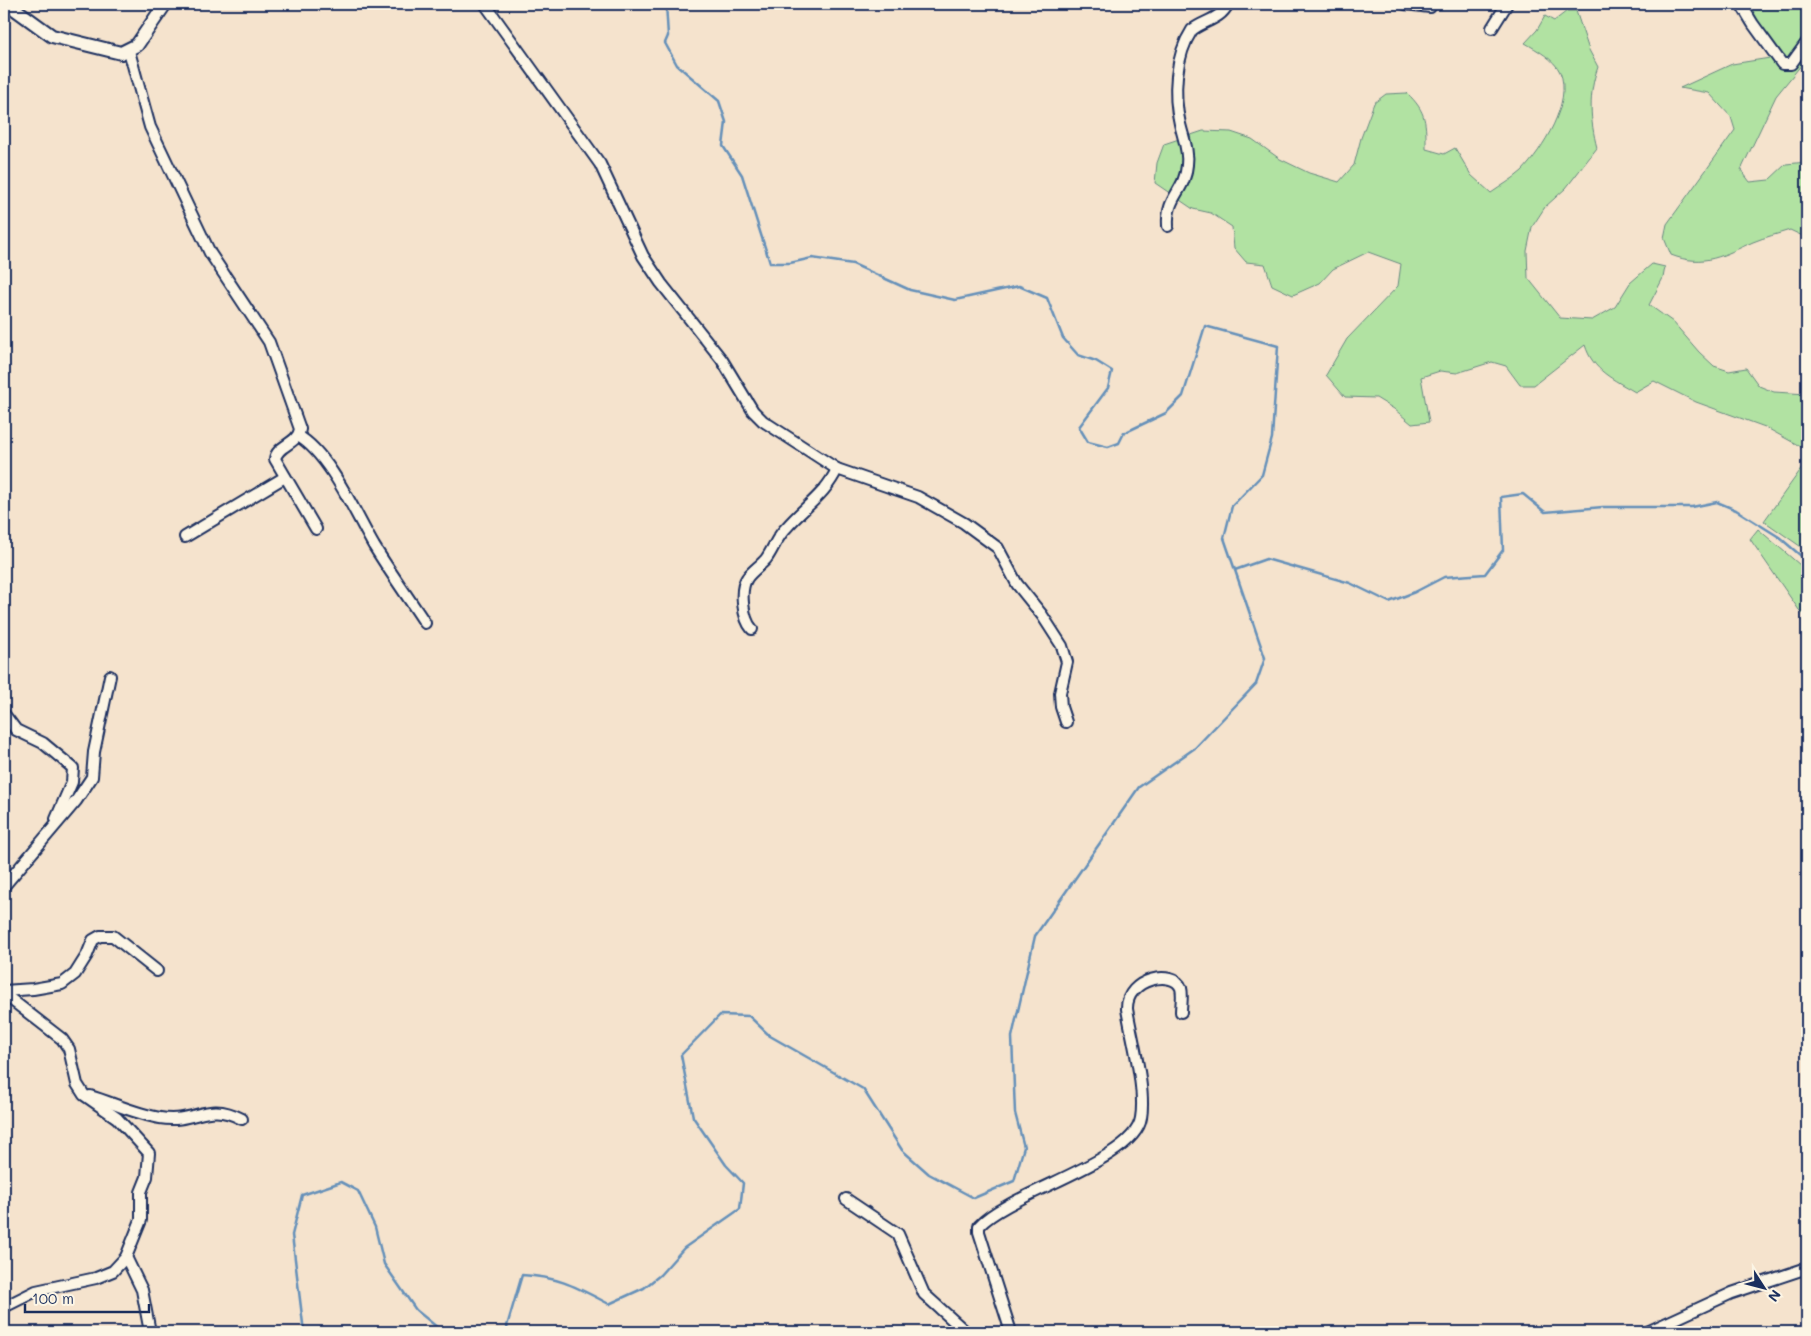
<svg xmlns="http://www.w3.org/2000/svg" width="1811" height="1336" font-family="Mali,sans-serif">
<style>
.green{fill:#b1e2a2;stroke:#668880}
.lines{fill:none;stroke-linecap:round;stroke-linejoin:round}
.stream{stroke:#6590b9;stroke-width:2.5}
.minor-casing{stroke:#1b2f5e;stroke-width:14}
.tertiary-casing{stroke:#1b2f5e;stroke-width:16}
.minor{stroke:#fcf5e5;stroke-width:10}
.tertiary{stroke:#fcf5e5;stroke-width:12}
</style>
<rect width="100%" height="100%" fill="#f5e3cd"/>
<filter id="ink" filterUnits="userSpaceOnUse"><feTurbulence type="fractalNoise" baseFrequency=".02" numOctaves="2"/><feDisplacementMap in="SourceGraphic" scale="10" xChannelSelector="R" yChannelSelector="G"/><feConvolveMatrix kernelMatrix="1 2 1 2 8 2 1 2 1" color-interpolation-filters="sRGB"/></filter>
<g filter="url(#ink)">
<g class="green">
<path d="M1745,4H1807V58L1776,96L1741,170L1750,182L1769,180L1786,164L1807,162V238L1790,230C1778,234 1765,237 1753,242C1724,255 1704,268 1671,255L1664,238L1667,224L1735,130L1731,117L1709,93L1680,88L1732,64L1770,58L1776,50Z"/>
<path d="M1567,11H1576L1589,50L1598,67C1588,94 1590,120 1597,148L1566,188L1545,207L1532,227L1527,251L1528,278L1560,318L1592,320L1615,307L1630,283L1652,264L1665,267L1663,278L1649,305L1673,322L1699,352L1714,366L1729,371L1746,368L1759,386L1774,392L1807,394V450L1765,427L1696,402L1654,381L1635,392C1613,379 1593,371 1585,345L1534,385H1520L1506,366L1492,362L1457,373L1440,371L1421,377L1429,422L1412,424L1394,409L1376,398L1345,397L1326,375L1347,339L1398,286L1401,264L1368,252L1333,269L1320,283L1293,295L1272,285L1265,264L1246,262L1234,248L1232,227L1211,213L1193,209L1155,183L1157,163L1164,144L1203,131L1231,132L1252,139L1280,159L1309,173L1339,182L1354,165L1361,138L1374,103L1386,94L1407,93C1427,112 1426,123 1426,149L1444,154L1455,148L1471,175L1491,193C1501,186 1513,179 1522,171C1542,150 1573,102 1560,72C1554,59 1537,50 1525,43L1537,30L1545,16L1554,21Z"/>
<polygon points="1807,461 1807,551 1764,521"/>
<polygon points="1758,529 1807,571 1807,618 1799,610 1750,539"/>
</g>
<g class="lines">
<g class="stream">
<polyline points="1235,570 1266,559 1350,583 1389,602 1415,592 1444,577 1485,574 1503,550 1501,497 1523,494 1545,512 1603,507 1692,507 1717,502 1736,510 1779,537 1807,561"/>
<polyline points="304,1332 292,1235 302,1195 341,1182 358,1191 375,1227 384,1264 416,1310 443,1332"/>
<path d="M508,1332L507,1326L522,1275C560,1277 576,1287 609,1304L644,1288L660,1275L684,1248L740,1209L743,1183L726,1165L693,1117L681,1055L720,1015L749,1016L770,1036L863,1089L902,1150L929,1174L974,1198L1014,1181L1024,1147L1015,1113L1012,1037L1035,936L1139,787L1195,748L1256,684L1265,658L1224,538L1232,506L1262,475L1272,438L1278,346L1205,326L1183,396L1166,413L1124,433L1119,443L1108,447L1088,442L1079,427L1108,388L1112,371L1096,361L1078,355L1063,338L1047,298L1019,286L955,300L910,290L853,264L812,258L790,263H770L742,175L723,146L726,122L719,101L677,65L665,43L668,36L666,4"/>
</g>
<defs>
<g id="minor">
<polyline points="485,4 600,164 643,256 661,283 722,360 753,411 763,421 837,469 918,497 964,523 998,548 1017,584 1042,615 1062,646 1067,662 1060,693 1061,707 1066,722"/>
<polyline points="1405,4 1430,7 1431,4"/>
<polyline points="1741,4 1753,24 1782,64 1791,64 1807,42"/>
<polyline points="1492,28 1507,4"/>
<path d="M129,51L150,127L210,253L269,342L300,429C298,444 277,445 275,459L316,529"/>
<path d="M1168,226C1166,196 1185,192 1187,165C1189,151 1183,137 1180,124C1173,95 1175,56 1192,30C1205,20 1220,20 1228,4"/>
<path d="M298,436C329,453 356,515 374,546C390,572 408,597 425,623"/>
<polyline points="185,537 285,477"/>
<path d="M752,629C743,619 739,590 747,578C752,571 760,566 766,559C774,548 777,536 787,527C804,507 826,494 837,469"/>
<polyline points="4,714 16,730 43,743 73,768 72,782 56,819"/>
<polyline points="4,886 76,801 92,777 94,752 110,676"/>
<polyline points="4,991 33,989 62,984 75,974 87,955 93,940 100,936 113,936 157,971"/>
<polyline points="4,994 62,1039 69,1049 77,1084 84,1095 117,1118 149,1153 147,1177 141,1192 141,1220 126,1257 113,1271 96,1278 36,1291 4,1307"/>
<path d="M90,1096C113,1103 136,1114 160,1118C196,1124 206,1100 242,1119"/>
<polyline points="846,1199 898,1234 924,1294 966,1332"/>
<polyline points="126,1257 142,1290 150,1332"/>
<path d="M1011,1332L979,1232V1226C1010,1192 1135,1161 1141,1118C1146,1089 1132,1039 1127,1009C1126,978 1174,969 1181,988C1183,995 1181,1005 1181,1012"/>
<polyline points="1647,1332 1732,1293 1807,1268"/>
</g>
<polyline id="tertiary" points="8,4 52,36 121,53 137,45 165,4"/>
</defs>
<use href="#minor" class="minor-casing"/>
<use href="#tertiary" class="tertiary-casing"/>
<use href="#minor" class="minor"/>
<use href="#tertiary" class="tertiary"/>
</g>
</g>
<rect width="1811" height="1336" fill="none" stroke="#fcf5e5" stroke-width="20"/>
<rect x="10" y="10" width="1791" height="1316" fill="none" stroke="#1b2f5e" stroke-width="2" filter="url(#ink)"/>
<g transform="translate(1764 1288) rotate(126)" stroke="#fcf5e5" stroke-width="4" paint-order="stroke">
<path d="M0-4L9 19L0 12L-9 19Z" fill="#1b2f5e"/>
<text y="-8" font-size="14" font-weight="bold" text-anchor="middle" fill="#1b2f5e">N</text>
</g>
<path d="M25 1304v8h124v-8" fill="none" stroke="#1b2f5e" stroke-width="2.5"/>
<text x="32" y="1304" font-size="15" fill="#1b2f5e" stroke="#fcf5e5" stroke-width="4" paint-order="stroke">100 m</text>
</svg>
